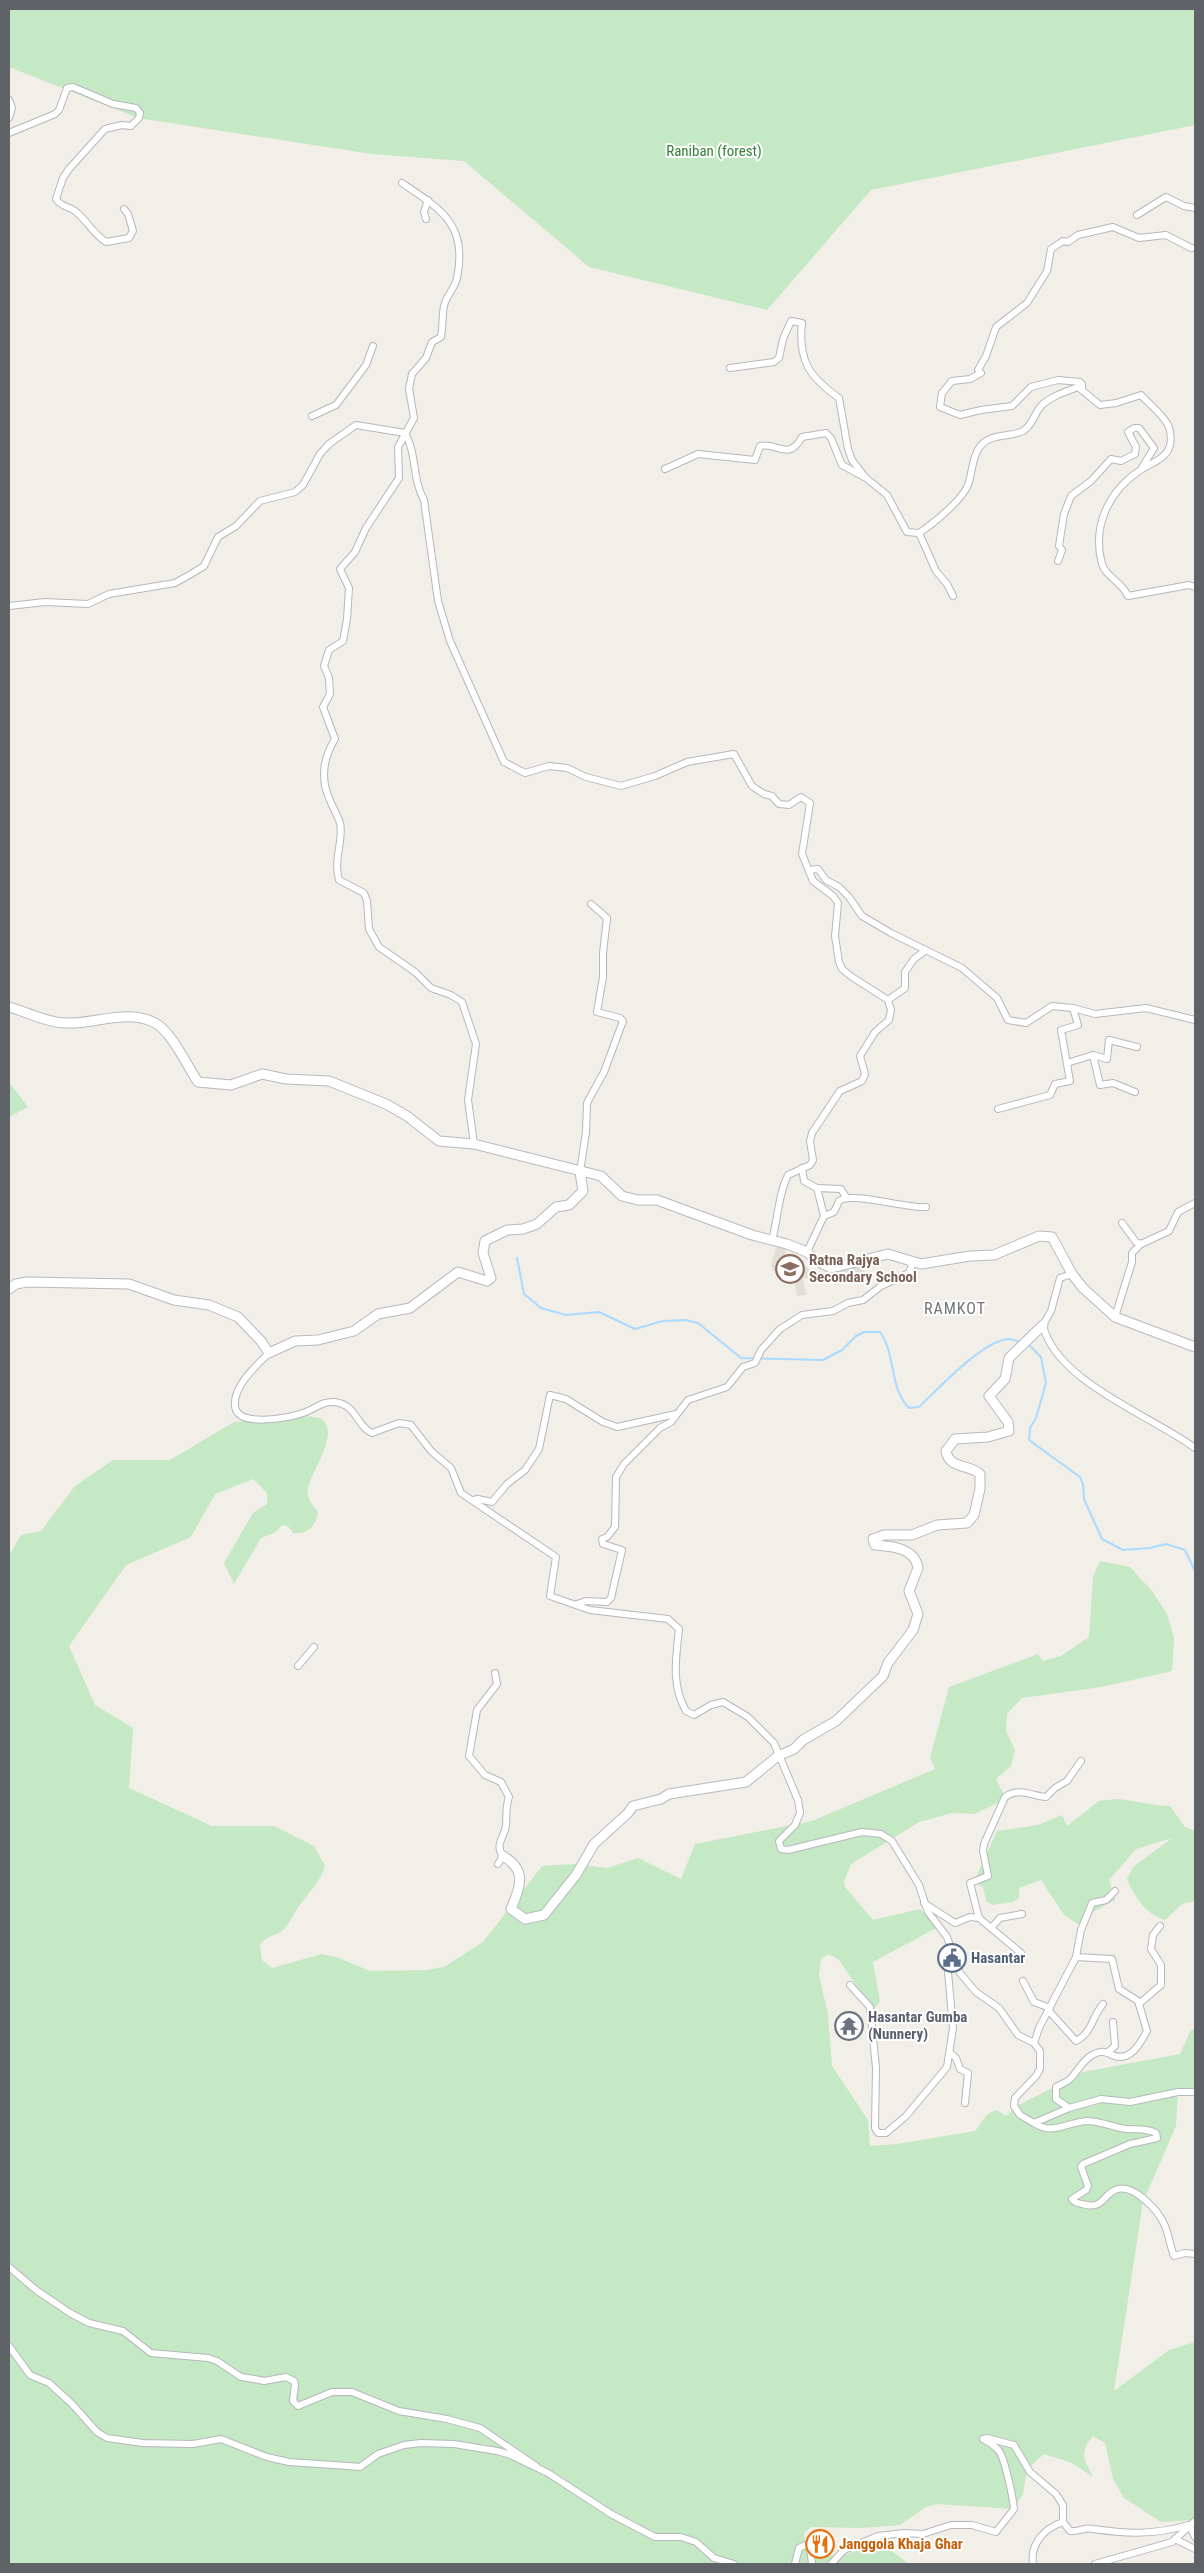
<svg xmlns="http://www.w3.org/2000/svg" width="1204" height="2573" font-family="'Roboto Condensed',sans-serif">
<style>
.education{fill:#e1ded6}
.green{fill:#c5e8c5}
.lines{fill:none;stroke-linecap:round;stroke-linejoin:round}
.stream{stroke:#aadaff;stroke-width:2}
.street-casing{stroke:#b5b8bc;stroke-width:8}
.secondary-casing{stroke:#b6babf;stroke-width:11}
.street{stroke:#fff;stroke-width:6}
.secondary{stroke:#fff;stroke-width:9}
.labels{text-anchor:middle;stroke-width:4;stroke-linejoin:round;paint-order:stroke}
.park-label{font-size:15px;fill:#348238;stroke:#fff}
.education-label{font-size:15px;font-weight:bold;fill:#785e54;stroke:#fff;text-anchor:start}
.service-label{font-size:15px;font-weight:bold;fill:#4e5e75;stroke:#fff;text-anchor:start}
.worship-label{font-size:15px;font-weight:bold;fill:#5b616d;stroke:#fff;text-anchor:start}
.food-label{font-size:15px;font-weight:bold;fill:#c56008;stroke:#fff;text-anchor:start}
.neighbourhood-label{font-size:16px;letter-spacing:1px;fill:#70757a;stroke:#fff}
</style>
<rect width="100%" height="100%" fill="#f1efe8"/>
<g class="education">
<polygon points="777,1244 787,1247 784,1258 798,1262 816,1274 812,1279 803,1278 806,1295 797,1296 794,1279 774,1271 771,1266"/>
<polygon points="861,1263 867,1277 836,1285 833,1274"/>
</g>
<g class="green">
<polygon points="9,9 1195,9 1195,125 871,190 767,310 589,267 464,161 372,154 138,118 9,67"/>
<polygon points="9,1082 28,1107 9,1117"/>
<path d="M302,1416C308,1417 316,1416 321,1419C341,1432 311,1472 308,1488C306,1498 312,1504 318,1512C317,1526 306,1535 293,1533L288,1526L282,1525L276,1532L261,1538L234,1584L224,1563L253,1513L267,1504V1493L253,1479L215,1494L191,1537L126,1565L69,1646L95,1705L133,1728L129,1788L212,1826H274L314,1846L325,1866C320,1882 310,1891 300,1905C294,1912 291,1921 285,1928C277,1937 269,1933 260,1945L262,1960L272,1968L322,1954L339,1958L370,1971L427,1970L444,1967L483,1942L542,1866L573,1864L607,1868L638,1858L681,1879L695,1844L812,1821L935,1769L930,1758L949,1687L1038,1654L1043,1661L1061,1656L1089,1637L1093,1577L1100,1561L1130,1567L1152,1591L1167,1614L1174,1637L1172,1671L1101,1687L1022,1698L1007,1714L1006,1731L1015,1750L1011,1766L996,1779L1006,1799L974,1814L952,1813L919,1822L851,1864L844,1881L845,1887L873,1920L920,1909L938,1927L873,1962L880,2002L873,2010L839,1960L829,1954L821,1959L819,1975L828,2014L832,2066L868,2120L870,2146L897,2144L975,2131C983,2123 984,2113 997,2110L1006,2116L1019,2105L1083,2072L1180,2054L1191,2030L1195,2029V2092H1178L1176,2126L1143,2202L1114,2391L1169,2350L1195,2342V2520L1161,2522L1124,2498L1113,2479L1105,2443L1093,2436C1079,2453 1084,2459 1093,2477L1072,2463L1044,2454L1027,2469L1023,2494L1014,2509L937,2504L926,2507L900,2525L863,2528L811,2527L804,2533L805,2543C810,2546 816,2551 821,2553C858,2566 866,2524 908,2564H9V1555L21,1535L41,1531L75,1486L113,1460H170L234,1422Z"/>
<path d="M1116,1799C1135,1800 1151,1806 1170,1806L1185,1827L1195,1831V1901L1182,1904L1165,1920C1146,1915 1134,1896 1127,1879L1133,1867L1172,1838L1136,1849L1109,1880L1115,1900L1093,1912L1084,1928L1064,1915L1041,1880L1019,1888V1898L1013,1902L992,1905L986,1901L983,1887L974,1882L997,1831L1038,1825L1062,1815L1067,1826L1099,1801Z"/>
</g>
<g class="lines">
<g class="stream">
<path d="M517,1258L524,1294L541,1308L566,1315L599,1312L635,1329L663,1321L685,1320L698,1323L741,1358L823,1360L842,1350L856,1336L864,1332H880C896,1354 889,1388 909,1408L919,1407C938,1389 983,1340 1009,1339C1012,1339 1017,1341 1020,1342"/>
<polyline points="1029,1345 1041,1357 1046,1383 1036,1418 1030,1428 1029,1440 1080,1477 1083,1484 1084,1499 1102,1539 1123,1550 1150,1548 1166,1544 1185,1550 1195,1571"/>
</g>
<defs>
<g id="street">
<polyline points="9,100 12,108 9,118"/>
<path d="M9,133L55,114L59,110L67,88L73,87L113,104L136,108L140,113L139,118L131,126L122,125L105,129L69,169L63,178L56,199C61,207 68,206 75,211C86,219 92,233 106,242L129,238L133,231L128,214L124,209"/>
<path d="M402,183C442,210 468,225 457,278C455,288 446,296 444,306C442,316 443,326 441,337L432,342L426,358L412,374L409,389L414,418L398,447L399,478L366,528L355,552L340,569L349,588L347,619L343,641L329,650L324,666L329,678L330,694L323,707L335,739C324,757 320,777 329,798C332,806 337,814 340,823C344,839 333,859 339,880L364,893L367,901L369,929L379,947L415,972L431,988L451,995L462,1002L476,1044L468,1100L474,1144"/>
<polyline points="1137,215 1166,197 1184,206 1195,208"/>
<polyline points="426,219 424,212 428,200"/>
<path d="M730,368L774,362L779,358L783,339L791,321L802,323C798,360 809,377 839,398L848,449L852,460L865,477"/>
<polyline points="1082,388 1082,384 1080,382 1058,380 1031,387 1012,406 981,410 960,415 940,407 942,393 952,381 970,379 981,373 978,370 986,356 996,327 1027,303 1047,271 1051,249 1063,241 1068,242 1078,235 1113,227 1139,238 1166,235 1191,248 1195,248"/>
<polyline points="312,416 336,405 366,365 373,346"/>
<path d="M665,469L698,454L755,460L760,446C778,442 788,462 802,437L826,433L831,438L842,465L866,478L887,495L907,532L919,533C933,524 962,500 968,485C972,474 972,458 979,448C990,432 1009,438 1023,431C1033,425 1034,414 1041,406C1051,396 1065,392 1078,387L1100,405L1116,403L1141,395C1149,404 1164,415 1169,427C1171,434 1172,445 1167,452C1161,461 1147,465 1139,471C1108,492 1092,527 1102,564C1105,576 1123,583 1128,596L1189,585L1195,587"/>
<polyline points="919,533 936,571 947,584 953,596"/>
<polyline points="1058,561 1062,550 1059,546 1064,514 1071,496 1091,481 1111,459 1121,461 1135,454 1136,447 1128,432 1134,428 1139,428 1154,448 1141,469"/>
<path d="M9,606L45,602L88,604L109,594L175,583L191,574L204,566L218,537L236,526L260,501L295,492L303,485L320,454L329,444L356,425L405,433C417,454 412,479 424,500L438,601L450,641L504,762L525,773L549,766L567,768L586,777L621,786L655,776L687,762L734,754L752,786L764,794L772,796L779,804L789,805L801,797L810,803L802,854L813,881L833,896L838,903L835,936L839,962L842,969L852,977L888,1000L891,1010L889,1020L875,1032L860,1056L865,1074L862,1081L840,1091L812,1133L810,1141L813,1160L810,1165L788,1175C778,1195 778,1219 772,1240"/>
<polyline points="809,870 818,869 826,880 839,887 849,897 862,916 891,933 962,968 997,998 1008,1020 1026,1023 1052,1006 1073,1008 1095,1014 1146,1008 1195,1020"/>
<polyline points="888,1000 905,988 905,972 914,959 926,950"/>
<polyline points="1093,1055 1107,1059 1109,1040 1137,1047"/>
<polyline points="1067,1063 1093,1055 1100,1085 1113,1083 1135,1092"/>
<polyline points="998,1109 1050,1095 1055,1084 1070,1081 1061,1030 1078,1025 1073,1008"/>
<polyline points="802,1168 804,1181 817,1188 824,1216 807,1252"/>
<polyline points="580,1172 586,1132 587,1103 604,1072 623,1021 620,1018 597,1012 603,977 603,953 607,918 591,904"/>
<polyline points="817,1188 841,1189 846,1197"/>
<path d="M824,1216L834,1212L839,1201C851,1191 907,1209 926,1207"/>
<polyline points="1122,1223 1136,1242 1141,1244"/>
<path d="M1072,1274L1060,1278L1051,1311L1043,1325C1055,1381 1152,1416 1195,1448"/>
<polyline points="1115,1317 1132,1262 1132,1253 1141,1244 1169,1231 1178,1212 1195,1203"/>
<path d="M269,1353C256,1366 233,1386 235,1406C237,1428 289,1418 303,1413C315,1409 322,1401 335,1402C357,1405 357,1427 372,1433L399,1423L411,1425L431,1451L451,1468L461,1493L556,1557L550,1596L590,1610L668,1619L679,1629C676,1658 671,1685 686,1711L694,1715L711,1705L723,1702L748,1717L774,1743L798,1800L800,1813L795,1825L779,1841L781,1849L788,1850L862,1832L881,1834L892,1841L919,1885L928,1912L947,1937L960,1973L976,1992L999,2008L1018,2035L1034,2043L1040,2051V2069L1036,2076L1015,2098L1014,2106L1020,2115L1034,2123L1069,2108L1101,2099L1130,2102L1178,2092H1195"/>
<polyline points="473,1500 478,1499 492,1502 507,1484 525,1470 539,1449 550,1395 566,1399 603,1422 617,1427 676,1414"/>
<polyline points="577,1604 586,1601 607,1602 611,1598 622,1550 603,1544 602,1539 607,1537 615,1527 616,1477 624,1464 660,1428 671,1422 688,1400 727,1387 743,1367 755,1363 761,1350 780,1329 802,1315 833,1311 848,1303 863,1300 881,1286 909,1273 913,1262"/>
<polyline points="298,1666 314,1647"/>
<path d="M495,1673L497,1684L477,1710L469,1756L485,1775L501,1782L509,1797C505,1808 507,1815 506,1825C505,1837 494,1844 503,1856L498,1864"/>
<polyline points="924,1903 955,1923 970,1917 979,1918 1021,1953"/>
<path d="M979,1918L970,1883L988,1876L983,1851L984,1844L1005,1797C1019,1787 1032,1796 1046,1797L1055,1788L1067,1781L1081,1761"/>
<polyline points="991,1928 1000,1918 1022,1914"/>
<polyline points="1076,1957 1081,1930 1092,1903 1106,1900 1115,1891"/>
<polyline points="1023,1981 1034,2002 1050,2008"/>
<polyline points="850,1985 870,2007 876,2068 875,2128 878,2133 886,2133 906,2116 947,2067 953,2028 948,1972 952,1954"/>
<polyline points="1139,2004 1161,1985 1161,1965 1151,1949 1153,1935 1160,1926"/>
<path d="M1049,2011L1076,2041C1092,2033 1092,2017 1103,2004"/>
<path d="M1034,2043L1039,2028L1076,1957L1112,1959L1119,1989L1138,2001L1147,2031C1140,2044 1130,2063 1112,2055C1105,2052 1102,2050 1094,2054C1083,2059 1078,2071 1070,2079C1066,2083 1061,2084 1056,2087V2099L1069,2108"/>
<polyline points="1108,2052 1115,2046 1113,2022"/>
<polyline points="950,2053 956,2058 960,2069 968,2073 965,2103"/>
<path d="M1034,2123C1053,2136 1067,2122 1087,2121C1100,2121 1112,2127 1126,2129C1136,2130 1146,2128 1156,2133L1157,2138L1130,2144L1083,2164L1081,2167L1088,2186L1086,2190L1072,2199C1075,2203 1077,2203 1082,2204C1103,2210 1102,2196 1115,2190C1133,2182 1159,2211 1165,2226C1169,2236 1170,2246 1174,2256L1185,2253L1195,2254"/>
<polyline points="9,2267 36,2290 70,2313 89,2323 123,2331 151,2353 208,2358 217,2361 241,2377 254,2379 264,2381 286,2377 294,2381 295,2385 293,2401 298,2406 332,2392 352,2392 399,2411 447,2419 480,2428 536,2466"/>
<polyline points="9,2346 30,2375 49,2383 72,2404 97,2432 107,2438 143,2443 193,2444 221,2439 267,2457 289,2462 348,2466 360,2467 378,2454 404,2445 421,2443 454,2444 497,2451 508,2454 548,2473 611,2514 655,2537 681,2537 696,2542 714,2558 734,2564"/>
<polyline points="1189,2525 1195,2537"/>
<polyline points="1175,2539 1195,2549"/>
<polyline points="795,2564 799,2548 805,2545 810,2548 812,2564"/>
<path d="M831,2564L844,2550L878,2536L904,2533L923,2534L951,2525H972L996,2532L1014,2509C1013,2498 1005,2459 999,2451C995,2446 989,2442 983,2439L987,2438L1014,2445L1030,2472L1056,2494L1063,2505V2522L1070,2531C1078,2532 1085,2527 1093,2529C1128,2534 1154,2535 1189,2525"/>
<path d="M1033,2564C1030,2543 1045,2528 1063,2522"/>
<polyline points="1095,2564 1172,2542 1195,2521"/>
</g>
<g id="secondary">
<path d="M9,1007C27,1012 45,1022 64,1023C93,1025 128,1008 155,1023C172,1032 187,1066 198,1082L231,1085L262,1074L286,1079L329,1081L386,1104L407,1116L439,1141L474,1144L601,1176L622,1196L638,1200H657L752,1235L787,1244L807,1252L817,1261L831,1268L888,1254L921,1264L970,1256L994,1255L1039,1236L1052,1237L1072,1274L1083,1288L1115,1317L1195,1347"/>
<polyline points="9,1289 16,1284 27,1282 129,1284 174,1300 209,1305 238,1317 261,1341 269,1353 295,1341 318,1340 354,1331 378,1314 410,1308 458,1272 487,1281 491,1278 483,1253 485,1241 507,1230 523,1229 537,1224 556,1207 569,1205 583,1191 580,1172"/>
<path d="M503,1856C527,1870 521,1886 511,1909L525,1919L544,1915L576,1875L594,1844L628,1813L633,1806L661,1799L669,1794L746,1782L778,1756L794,1749L803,1740L836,1721L883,1676L888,1663L913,1630L918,1614L909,1591L918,1568C915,1548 892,1546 875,1545L873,1539L884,1535H912L937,1525L967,1523L974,1515L980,1489V1474C969,1464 949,1469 946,1451L955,1439L988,1437L1009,1431L1008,1422L989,1396L1005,1379L1009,1358L1043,1325"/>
</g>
</defs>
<use href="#street" class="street-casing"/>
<use href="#secondary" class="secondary-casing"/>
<use href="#street" class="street"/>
<use href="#secondary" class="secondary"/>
</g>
<defs>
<symbol id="school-ring" viewBox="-11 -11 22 22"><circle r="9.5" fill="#fff" stroke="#8d6e63" stroke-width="1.5"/><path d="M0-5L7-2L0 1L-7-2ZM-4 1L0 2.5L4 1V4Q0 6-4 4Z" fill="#8d6e63"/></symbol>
<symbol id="civic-ring" viewBox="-11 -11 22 22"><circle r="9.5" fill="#fff" stroke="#5c6f8a" stroke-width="1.5"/><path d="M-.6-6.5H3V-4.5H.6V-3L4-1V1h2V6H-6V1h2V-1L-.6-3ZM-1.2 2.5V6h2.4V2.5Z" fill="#5c6f8a"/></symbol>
<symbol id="temple-ring" viewBox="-11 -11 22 22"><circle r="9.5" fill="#fff" stroke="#6b7280" stroke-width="1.5"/><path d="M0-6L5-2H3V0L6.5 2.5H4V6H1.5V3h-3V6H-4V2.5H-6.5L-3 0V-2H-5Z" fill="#6b7280"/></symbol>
<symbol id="restaurant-ring" viewBox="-11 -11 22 22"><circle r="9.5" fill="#fff" stroke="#e8710a" stroke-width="1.5"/><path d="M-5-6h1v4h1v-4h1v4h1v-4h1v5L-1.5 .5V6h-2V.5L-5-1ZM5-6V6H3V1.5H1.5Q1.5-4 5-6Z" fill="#e8710a"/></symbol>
</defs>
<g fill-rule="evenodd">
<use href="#school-ring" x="774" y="1253" width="32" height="32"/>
<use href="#civic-ring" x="936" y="1942" width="32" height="32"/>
<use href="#temple-ring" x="833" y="2010" width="32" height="32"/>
<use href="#restaurant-ring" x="804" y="2528" width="32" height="32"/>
</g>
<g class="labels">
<g class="park-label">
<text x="714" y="156">Raniban (forest)</text>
</g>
<g class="education-label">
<text x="809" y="1265">Ratna Rajya<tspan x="809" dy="17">Secondary School</tspan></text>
</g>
<g class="service-label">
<text x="971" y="1963">Hasantar</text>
</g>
<g class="worship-label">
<text x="868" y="2022">Hasantar Gumba<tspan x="868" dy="17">(Nunnery)</tspan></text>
</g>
<g class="food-label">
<text x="839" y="2549">Janggola Khaja Ghar</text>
</g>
<g class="neighbourhood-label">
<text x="955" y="1314">RAMKOT</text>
</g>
</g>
<rect width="1204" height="2573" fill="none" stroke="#5f6368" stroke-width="20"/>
</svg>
